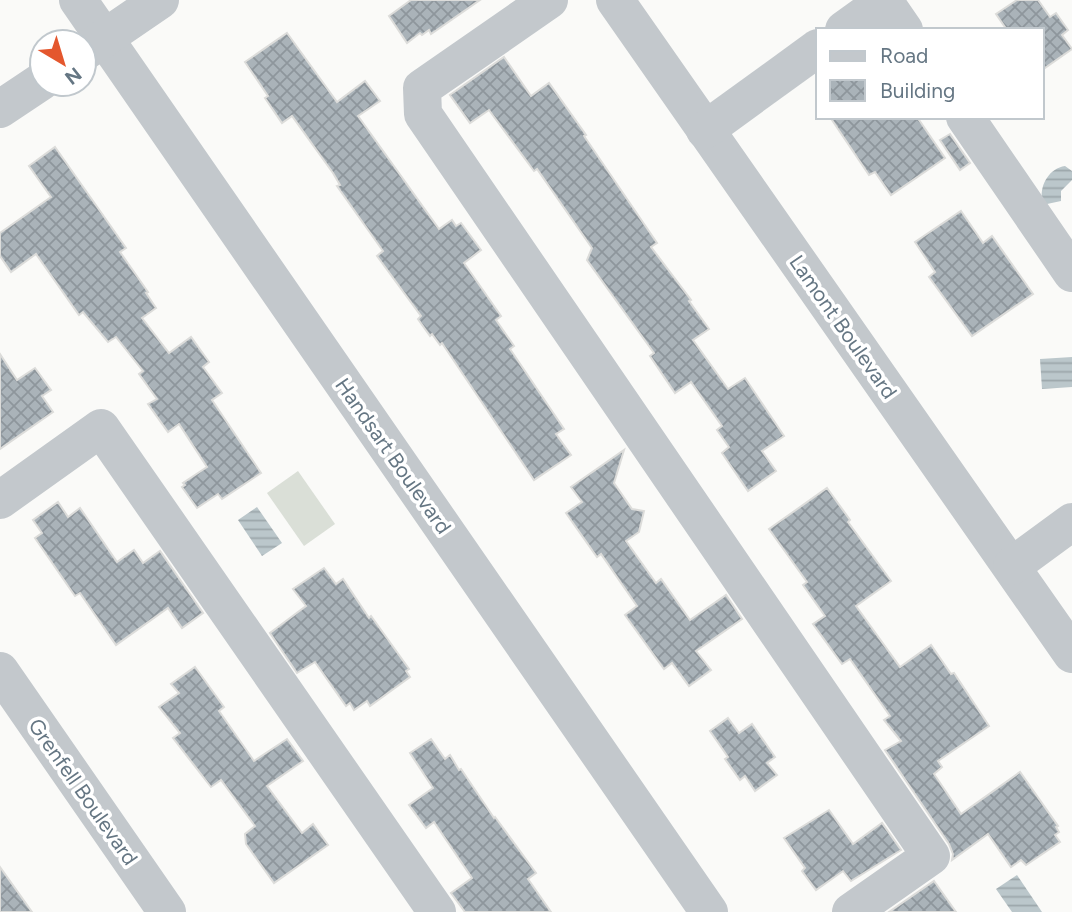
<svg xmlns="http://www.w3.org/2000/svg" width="1072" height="912" font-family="Figtree,sans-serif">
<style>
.green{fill:#dadfd7}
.water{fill:url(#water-rules)}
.building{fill:url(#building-cross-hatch);stroke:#dcdcda;stroke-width:2}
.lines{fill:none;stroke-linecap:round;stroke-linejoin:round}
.minor{stroke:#c3c8cc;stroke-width:38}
.labels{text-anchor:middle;stroke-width:7;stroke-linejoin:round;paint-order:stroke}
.street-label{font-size:21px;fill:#657683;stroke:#fff}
</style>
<defs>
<pattern id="water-rules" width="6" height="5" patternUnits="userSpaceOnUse" patternTransform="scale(1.75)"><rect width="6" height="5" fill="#bbc7cb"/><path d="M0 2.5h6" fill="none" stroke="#9ca6aa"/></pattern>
<pattern id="building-cross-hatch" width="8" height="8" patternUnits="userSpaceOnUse" patternTransform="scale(1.75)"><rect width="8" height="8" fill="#aab3b9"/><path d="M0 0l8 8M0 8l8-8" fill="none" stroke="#8e969c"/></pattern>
</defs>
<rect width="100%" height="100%" fill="#fafaf8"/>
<polygon class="green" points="298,471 335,524 304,546 267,493"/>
<g class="water">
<path d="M1065,166L1072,171V180L1061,191V201L1047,204L1042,199C1040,184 1050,168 1065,166Z"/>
<polygon points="1072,357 1072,387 1042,389 1040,359"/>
<polygon points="257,507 282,543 262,556 238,520"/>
<polygon points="1017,875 1042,912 1012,912 996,889"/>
</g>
<g class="building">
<polygon points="411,0 480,0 431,34 429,30 422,35 420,33 407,43 389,16"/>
<polygon points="1017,0 1038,0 1050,17 1056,13 1068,30 1062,35 1072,49 1042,70 1042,30 1007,30 996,14"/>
<polygon points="287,33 337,102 365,81 380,101 358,116 439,229 452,220 456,226 461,223 481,250 464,263 501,316 496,320 514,346 510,349 564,429 556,434 571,455 534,480 442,343 440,345 432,334 430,336 418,319 421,316 377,256 383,251 337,186 340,185 333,173 292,116 282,123 265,98 268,96 245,62"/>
<polygon points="504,57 531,96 549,83 586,135 584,136 657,243 651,247 691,300 689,301 709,329 693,340 728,389 745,378 784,436 762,451 776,471 748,491 722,453 729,447 717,430 722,426 691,382 675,393 650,356 654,353 587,260 592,248 537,169 534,171 489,110 470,123 450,95"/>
<polygon points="830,117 917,117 945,158 891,195 875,172 869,175"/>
<polygon points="950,134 970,163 960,170 940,140"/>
<polygon points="55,147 126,248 120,252 148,292 146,293 156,308 142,318 169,353 191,337 209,362 203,367 222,393 212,400 261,473 222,499 218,494 197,508 182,487 185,485 183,483 207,467 179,424 168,432 148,404 157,399 139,374 143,371 116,337 108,342 83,312 79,315 36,254 11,272 0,256 0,233 51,197 29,166"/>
<polygon points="961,211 983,243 992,236 1033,294 972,336 929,277 935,272 915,242"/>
<polygon points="0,354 17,380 35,368 51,390 42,396 53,412 0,449"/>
<polygon points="624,450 614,483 632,509 644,511 639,532 626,541 656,583 661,579 690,620 726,595 742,619 696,651 711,670 689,686 672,663 664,669 625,615 637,606 601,554 597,557 566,513 582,502 571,487"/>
<polygon points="827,488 850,520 848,522 891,581 856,606 900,667 931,645 951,674 954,673 989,726 938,761 942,767 934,774 961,814 1020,772 1058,826 1056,827 1059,832 1055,835 1060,842 1026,865 1021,860 1011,867 988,834 952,860 953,854 949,844 885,750 901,741 884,720 890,716 850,659 842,664 813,624 825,616 803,585 807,582 769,529"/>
<polygon points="58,502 68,517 80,508 117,562 134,550 143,563 160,551 203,613 182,628 168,608 116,645 80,593 75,596 35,538 42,533 33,520"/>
<polygon points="324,568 336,584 343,579 369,618 371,616 409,669 406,671 410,677 370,706 367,701 354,710 350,703 346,706 315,662 297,673 270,633 306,606 293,589"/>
<polygon points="195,667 224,707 219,711 254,761 287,739 303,761 267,786 302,833 313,824 328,845 274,883 246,844 245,834 255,826 221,780 211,787 173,738 180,733 159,707 179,693 171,684"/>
<polygon points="728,718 739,733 752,724 775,757 767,763 777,775 755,791 745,776 740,780 725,759 728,757 710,731"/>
<polygon points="431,739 445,759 450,755 459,770 461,769 494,818 495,817 536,873 528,879 551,912 465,912 451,893 472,878 434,822 426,828 409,805 433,788 410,753"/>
<polygon points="829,810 853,844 882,823 901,850 851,881 843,871 816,890 802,871 805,868 784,838"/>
<polygon points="0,867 32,912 0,912"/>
<polygon points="934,881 956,912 889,912"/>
</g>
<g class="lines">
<g class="minor">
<polyline points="78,0 709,912"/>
<polyline points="549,0 422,88 423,114 931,856 851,912"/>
<polyline points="615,0 1072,654"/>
<polyline points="844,30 884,1 904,30"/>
<polyline points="84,52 160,0"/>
<polyline points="0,109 42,81"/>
<polyline points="965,117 1072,273"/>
<polyline points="705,130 818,48"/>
<polyline points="0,500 101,428 437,912"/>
<polyline points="1012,566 1072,522"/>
<polyline points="0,671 167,912"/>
</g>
</g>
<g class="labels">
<g class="street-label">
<text transform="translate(843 327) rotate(55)" y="7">Lamont Boulevard</text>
<text transform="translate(393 456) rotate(55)" y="7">Handsart Boulevard</text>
<text transform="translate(83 792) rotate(55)" y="7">Grenfell Boulevard</text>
</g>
</g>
<rect x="816" y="28" width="228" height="91" fill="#ffffff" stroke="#c1c8cd" stroke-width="2"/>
<rect x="830" y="51" width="35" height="10" fill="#c3c8cc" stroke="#c1c8cd" stroke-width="2"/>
<text x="880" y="63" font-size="21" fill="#657683">Road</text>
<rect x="830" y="80" width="35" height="21" fill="url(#building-cross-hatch)" stroke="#c1c8cd" stroke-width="2"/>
<text x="880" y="98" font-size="21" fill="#657683">Building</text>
<g transform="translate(63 63) rotate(142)"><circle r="33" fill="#ffffff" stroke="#c1c8cd" stroke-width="2"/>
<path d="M0-5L12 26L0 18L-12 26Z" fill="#e4572e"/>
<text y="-10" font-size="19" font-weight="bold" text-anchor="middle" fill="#657683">N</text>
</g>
</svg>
